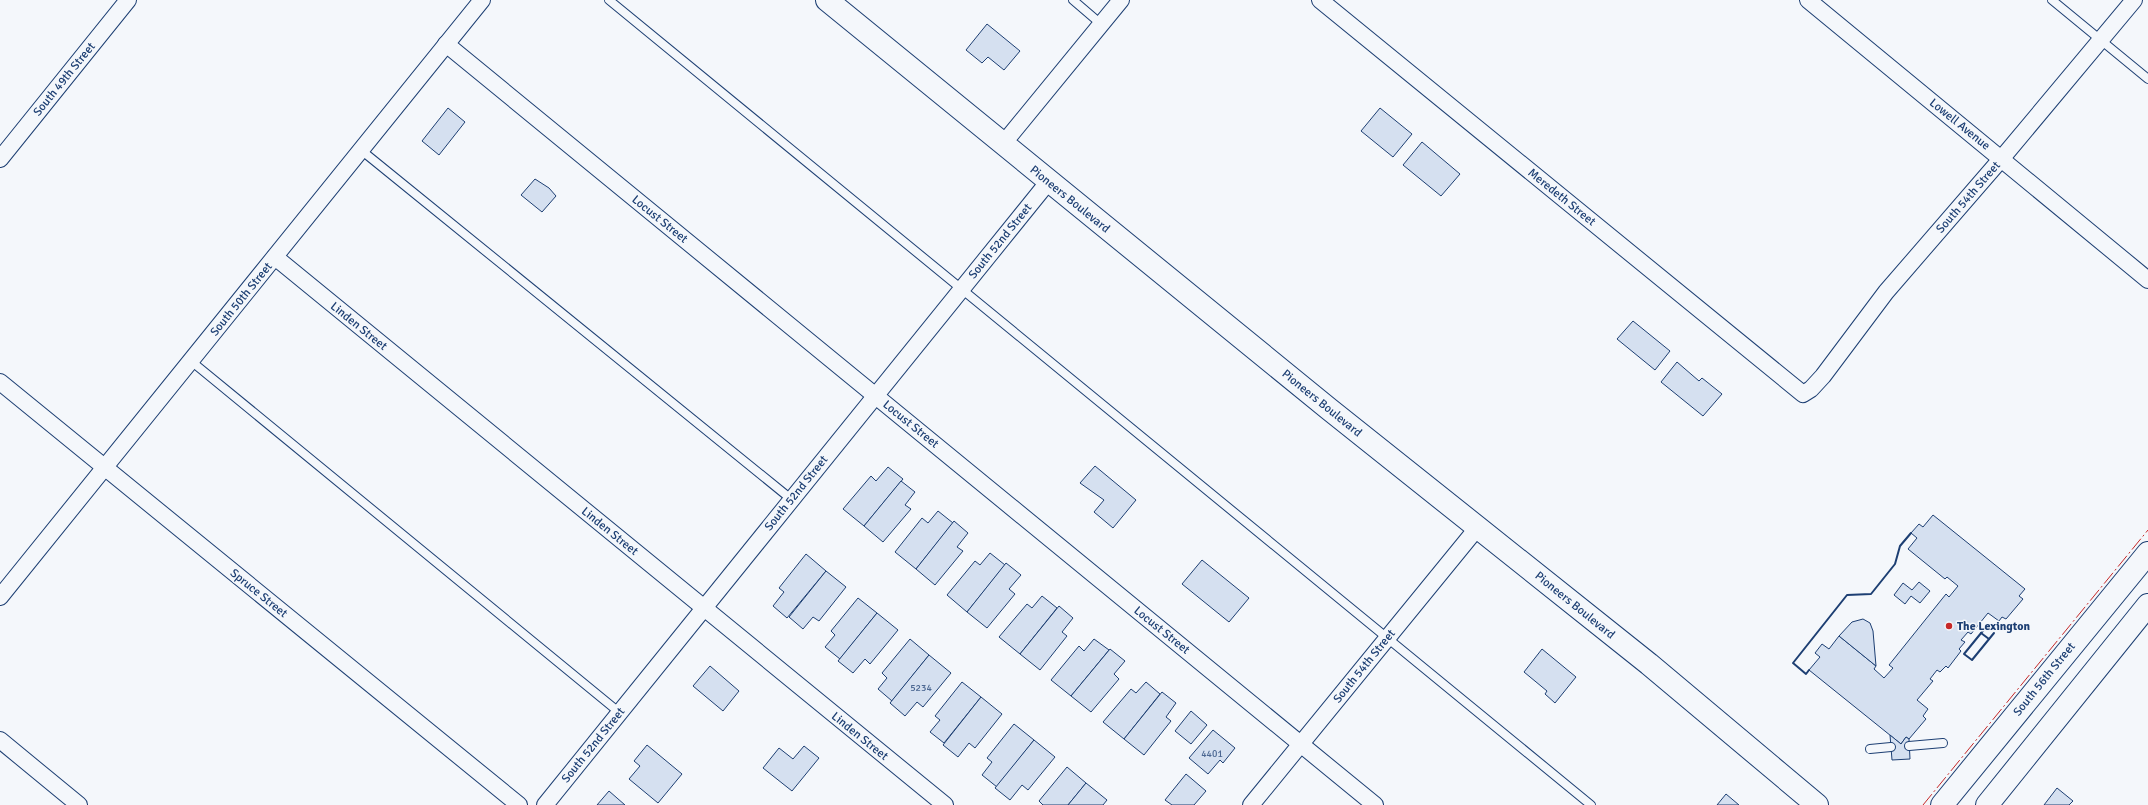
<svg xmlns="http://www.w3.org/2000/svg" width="2148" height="805" font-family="Signika,sans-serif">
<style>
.building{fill:#d5e0f0;stroke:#1d3f73}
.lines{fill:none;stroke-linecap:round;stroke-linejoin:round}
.lane-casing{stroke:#1d3f73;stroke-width:10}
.street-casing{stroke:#1d3f73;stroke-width:18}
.secondary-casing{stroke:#1d3f73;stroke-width:24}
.lane{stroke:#f4f7fb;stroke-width:8}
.street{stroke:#f4f7fb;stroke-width:16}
.secondary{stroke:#f4f7fb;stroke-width:22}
.wall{stroke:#1d3f73;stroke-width:2}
.power{stroke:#c62828;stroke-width:1;stroke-dasharray:14 3 2 3;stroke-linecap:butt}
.poi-dot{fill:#c62828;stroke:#f4f7fb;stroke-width:1.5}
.labels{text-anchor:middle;stroke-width:3;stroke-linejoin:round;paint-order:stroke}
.number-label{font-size:10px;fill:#4b6792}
.street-label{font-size:12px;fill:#1d3f73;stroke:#f4f7fb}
.poi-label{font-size:12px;font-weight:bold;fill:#1d3f73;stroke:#f4f7fb;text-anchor:start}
</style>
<rect width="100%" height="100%" fill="#f4f7fb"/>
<g class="building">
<polygon points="987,24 1020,51 1004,70 988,57 982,63 966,50"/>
<polygon points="448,108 465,122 439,155 422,141"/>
<polygon points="1380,108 1412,134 1393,157 1361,131"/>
<polygon points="1422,142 1460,174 1441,196 1403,165"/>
<polygon points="535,179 549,188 556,196 542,212 521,195"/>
<polygon points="1633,321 1670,351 1655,370 1617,339"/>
<polygon points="1677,362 1699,381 1702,378 1722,394 1703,416 1661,382"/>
<polygon points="1095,466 1136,500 1113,528 1094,512 1104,500 1080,483"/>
<polygon points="888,467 903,479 864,526 843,509 871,476 876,481"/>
<polygon points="901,481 915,492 905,505 911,509 883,542 864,526"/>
<polygon points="938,511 953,523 916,569 895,552 922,518 928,523"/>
<polygon points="1933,515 2025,589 2019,596 2023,599 2006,619 2002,617 1999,621 1988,613 1971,634 1968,632 1961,640 1965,642 1959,649 1961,651 1948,668 1946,666 1940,672 1937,670 1930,679 1933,681 1917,700 1928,709 1923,716 1926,719 1909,739 1906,737 1901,744 1809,670 1820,657 1815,653 1822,644 1829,649 1839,636 1876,666 1874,669 1884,678 1893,668 1889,665 1946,594 1949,597 1958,586 1947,577 1945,579 1908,549 1917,538 1911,533 1919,524 1923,527"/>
<polygon points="954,521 968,533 957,547 963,551 935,585 916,569"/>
<polygon points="990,553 1005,565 967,612 947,595 975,561 980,565"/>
<polygon points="806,554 826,571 787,618 773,606 784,592 779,588"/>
<polygon points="1202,560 1249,598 1229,622 1182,584"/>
<polygon points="1006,563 1021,575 1009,589 1015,594 987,628 967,612"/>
<polygon points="826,571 846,587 819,621 813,617 803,629 789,617"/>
<polygon points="1919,582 1930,591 1920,603 1911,596 1905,604 1894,595 1903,583 1912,590"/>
<polygon points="1042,596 1057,608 1020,654 999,637 1027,604 1032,608"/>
<polygon points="858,598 877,613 840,659 825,647 835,635 831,631"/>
<polygon points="1059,606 1073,618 1062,632 1067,636 1040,670 1020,654"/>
<polygon points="877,613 898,630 870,664 865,659 853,673 838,661"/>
<polygon points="1863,619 1870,623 1873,631 1876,666 1839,636 1852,622"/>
<polygon points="910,639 929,655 892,701 878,689 887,678 882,673"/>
<polygon points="1094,639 1109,650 1071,696 1051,680 1079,646 1084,651"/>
<polygon points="1110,649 1125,661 1114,674 1119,679 1091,712 1071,696"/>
<polygon points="1542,649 1576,677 1555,703 1545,694 1547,691 1524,672"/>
<polygon points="929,655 951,673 923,707 917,702 905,716 890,703"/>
<polygon points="710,666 739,691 723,711 693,686"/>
<polygon points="962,682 981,697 944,743 930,732 940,720 935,716"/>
<polygon points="1146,682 1160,694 1124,739 1103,722 1131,689 1136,693"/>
<polygon points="1162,692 1176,703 1166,717 1171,721 1144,755 1124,739"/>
<polygon points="981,697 1002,714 975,748 969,743 958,757 943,745"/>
<polygon points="1191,711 1207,725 1191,744 1175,731"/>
<polygon points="1014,724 1034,740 997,787 982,775 992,762 987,758"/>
<polygon points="1213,730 1235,748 1223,763 1220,760 1208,774 1189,758"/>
<polygon points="1890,735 1901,744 1906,737 1909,739 1910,759 1892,760"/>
<polygon points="1034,740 1055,757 1028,790 1022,785 1010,800 995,788"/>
<polygon points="647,745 682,774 658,803 629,779 640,766 634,761"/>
<polygon points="804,746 819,758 792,791 763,768 779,748 793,759"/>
<polygon points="1067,767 1086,783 1068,805 1043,805 1039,801"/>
<polygon points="1186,774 1206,791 1194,805 1172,805 1165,800"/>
<polygon points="1086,783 1107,800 1103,805 1068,805"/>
<polygon points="2057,788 2073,801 2069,805 2044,805"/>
<polygon points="609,791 625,805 597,805"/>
<polygon points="1726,794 1739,805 1717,805"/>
</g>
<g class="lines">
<defs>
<g id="lane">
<polyline points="609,0 1591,805"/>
<polyline points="1073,0 1101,24"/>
<polyline points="2052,0 2148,79"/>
<polyline points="361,150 791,499"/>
<polyline points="191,361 620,713"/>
<polyline points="1909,746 1943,743"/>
<polyline points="1870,749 1891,747"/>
</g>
<g id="street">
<polyline points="1320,0 1803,394 1811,389 1823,376 1886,292 2002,158 2134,0"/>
<polyline points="1808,0 2148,280"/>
<polyline points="446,44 1375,805"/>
<polyline points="1003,144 1121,0"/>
<polyline points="0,159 128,0"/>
<polyline points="275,257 945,805"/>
<polyline points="0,382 519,805"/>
<polyline points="0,597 482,0"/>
<polyline points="0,740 79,805"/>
<polyline points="545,805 1049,181"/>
<polyline points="1251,805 1478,527"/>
</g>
<g id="secondary">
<polyline points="827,0 1329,409 1649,664 1817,805"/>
<polyline points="1942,805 2148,553"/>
<polyline points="1987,805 2148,605"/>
</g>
</defs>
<use href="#lane" class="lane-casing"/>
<use href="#street" class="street-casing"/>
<use href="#secondary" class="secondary-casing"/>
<use href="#lane" class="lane"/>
<use href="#street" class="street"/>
<use href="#secondary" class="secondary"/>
<g class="wall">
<polyline points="1986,627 1964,654 1972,660 1994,633"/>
<polyline points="1981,633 1989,639"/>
<polyline points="1809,670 1806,674 1793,663 1847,595 1871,594 1895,564 1900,546 1911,533"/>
</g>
<polyline class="power" points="1923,805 2148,530"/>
</g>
<circle class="poi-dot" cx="1949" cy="626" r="4"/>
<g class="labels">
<g class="number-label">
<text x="921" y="691">5234</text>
<text x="1212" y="757">4401</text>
</g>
<g class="street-label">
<text transform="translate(64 79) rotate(-51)" y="4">South 49th Street</text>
<text transform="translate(1960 124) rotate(39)" y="4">Lowell Avenue</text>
<text transform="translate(1562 197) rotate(39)" y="4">Meredeth Street</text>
<text transform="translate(1968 197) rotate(-49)" y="4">South 54th Street</text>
<text transform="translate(1070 199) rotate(39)" y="4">Pioneers Boulevard</text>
<text transform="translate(660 219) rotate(39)" y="4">Locust Street</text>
<text transform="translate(1000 241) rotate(-51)" y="4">South 52nd Street</text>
<text transform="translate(241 299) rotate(-51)" y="4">South 50th Street</text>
<text transform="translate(359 326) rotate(39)" y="4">Linden Street</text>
<text transform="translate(1322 403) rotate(39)" y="4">Pioneers Boulevard</text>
<text transform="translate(911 424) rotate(39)" y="4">Locust Street</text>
<text transform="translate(796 493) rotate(-51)" y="4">South 52nd Street</text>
<text transform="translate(610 531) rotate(39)" y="4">Linden Street</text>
<text transform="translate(259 593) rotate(39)" y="4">Spruce Street</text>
<text transform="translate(1575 605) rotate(39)" y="4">Pioneers Boulevard</text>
<text transform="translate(1162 630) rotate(39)" y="4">Locust Street</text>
<text transform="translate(1364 666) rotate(-51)" y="4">South 54th Street</text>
<text transform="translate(2044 679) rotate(-51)" y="4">South 56th Street</text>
<text transform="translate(860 736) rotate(39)" y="4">Linden Street</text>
<text transform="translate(593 745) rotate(-51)" y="4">South 52nd Street</text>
</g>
<g class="poi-label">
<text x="1957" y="630">The Lexington</text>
</g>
</g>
</svg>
